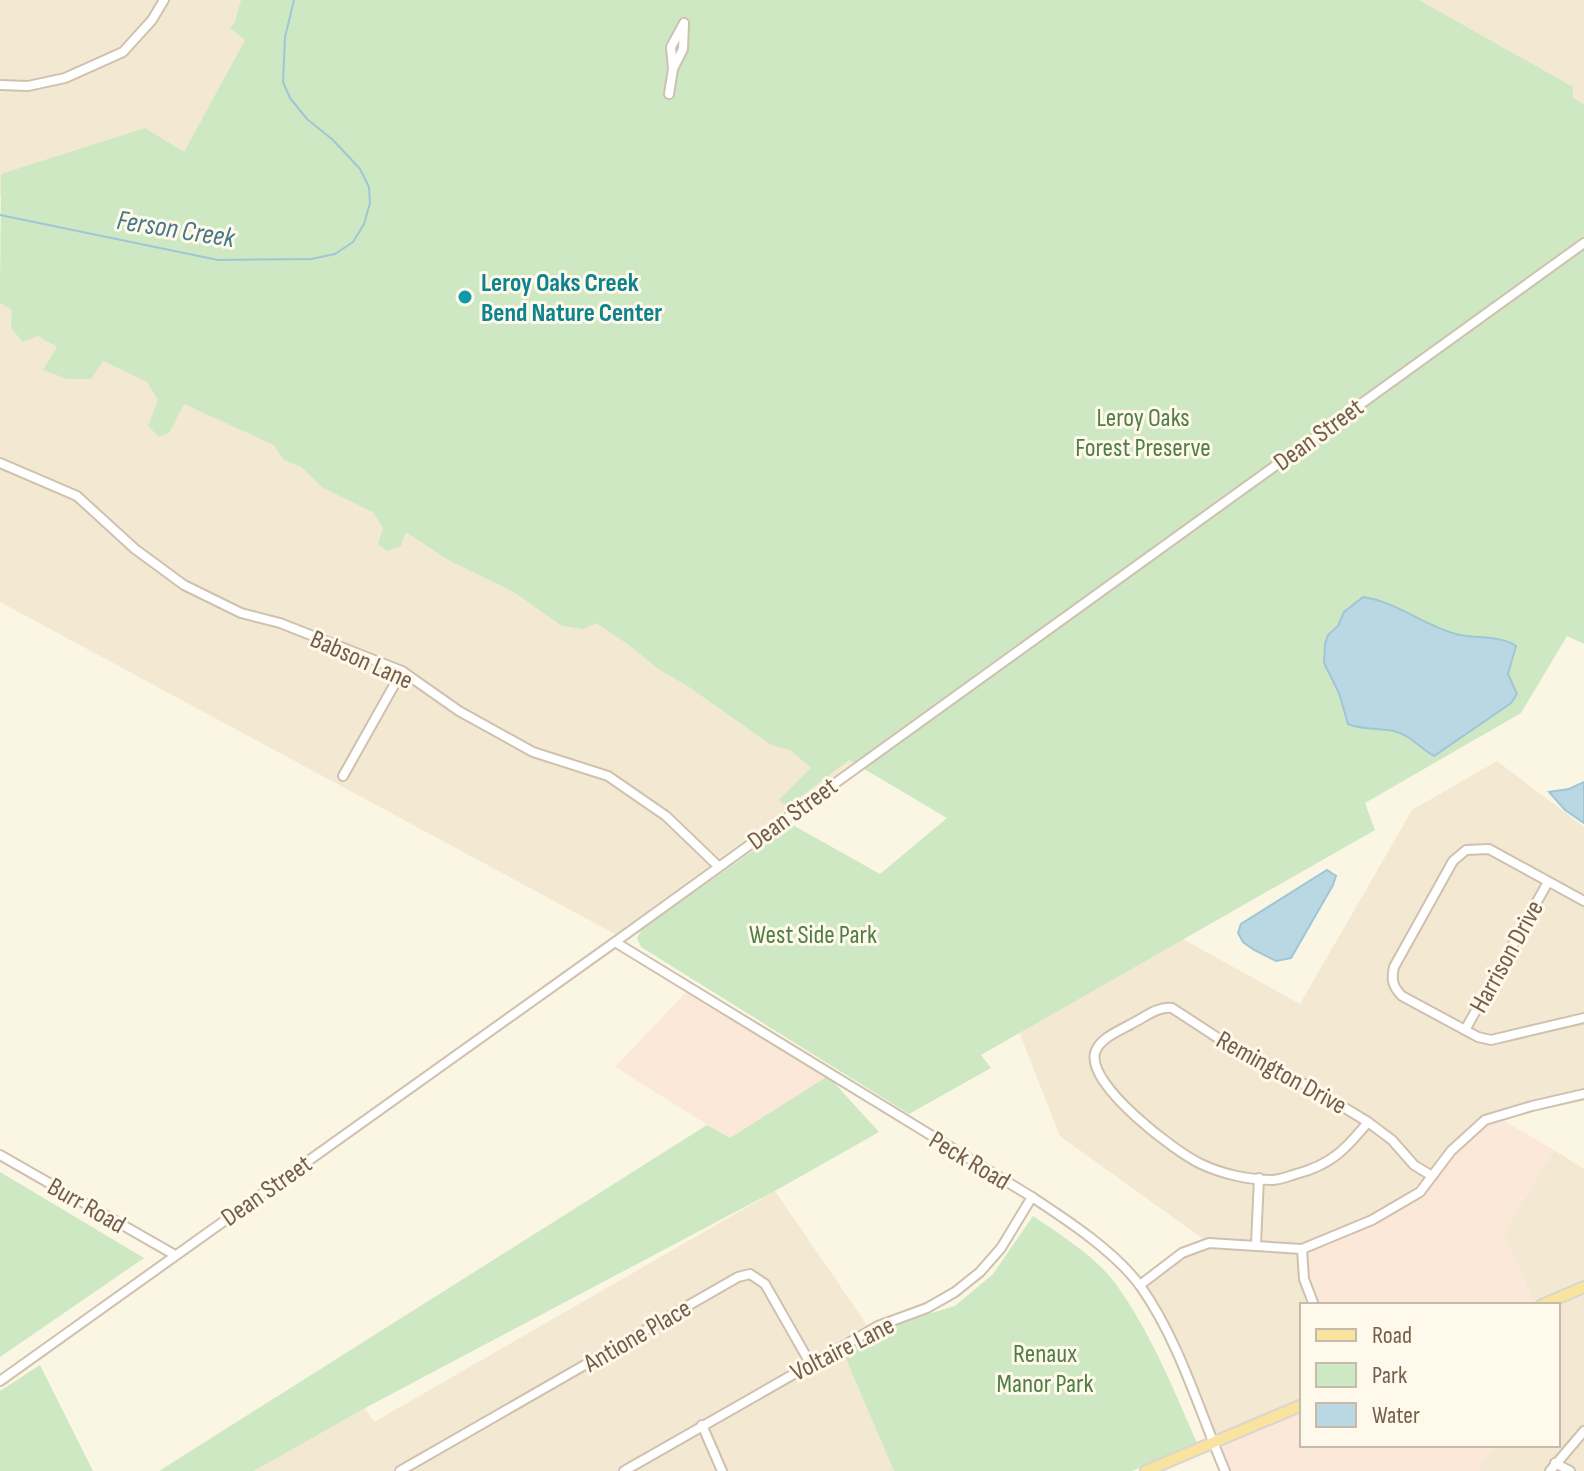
<svg xmlns="http://www.w3.org/2000/svg" width="1584" height="1471" font-family="'Sofia Sans Condensed',sans-serif">
<style>
.residential{fill:#f3e9d3}
.commercial{fill:#fbe8d8}
.green{fill:#cde8c3}
.water{fill:#bad8e4;stroke:#a0c6d6;stroke-width:2}
.lines{fill:none;stroke-linecap:round;stroke-linejoin:round}
.stream{stroke:#a0c6d6;stroke-width:2}
.minor-casing{stroke:#cfc1ae;stroke-width:12}
.major-casing{stroke:#dbd5d0;stroke-width:14}
.minor{stroke:#fff;stroke-width:8}
.major{stroke:#f8e39f;stroke-width:10}
.culture-dot{fill:#0f9aa8;stroke:#fef9ea;stroke-width:3}
.labels{text-anchor:middle;stroke-width:6;stroke-linejoin:round;paint-order:stroke}
.culture-label{font-size:26px;font-weight:bold;fill:#0d838f;stroke:#fef9ea;text-anchor:start}
.park-label{font-size:26px;fill:#4f7e46;stroke:#fef9ea}
.street-label{font-size:26px;fill:#735f4b;stroke:#fef9ea}
.water-label{font-size:28px;font-style:italic;fill:#48788c;stroke:#fef9ea}
</style>
<rect width="100%" height="100%" fill="#fbf6e4"/>
<g class="residential">
<polygon points="0,0 267,0 145,224 0,195"/>
<polygon points="1317,0 1584,0 1584,156"/>
<polygon points="0,263 853,762 615,934 0,602"/>
<polygon points="1497,761 1584,827 1584,1092 1475,1121 1446,1149 1419,1184 1388,1207 1303,1244 1203,1239 1060,1136 1019,1032 1183,939 1300,1004 1412,810"/>
<polygon points="1554,1150 1584,1169 1584,1283 1535,1304 1503,1233"/>
<polygon points="775,1191 867,1325 838,1341 894,1471 254,1471 365,1408 374,1422"/>
<polygon points="1212,1246 1298,1251 1312,1305 1302,1305 1302,1402 1215,1438 1144,1286 1183,1257"/>
<polygon points="1584,1290 1584,1471 1478,1471 1495,1445 1558,1445 1558,1382 1561,1379 1558,1375 1558,1305 1550,1305"/>
</g>
<g class="commercial">
<polygon points="688,990 828,1076 730,1139 615,1067"/>
<polygon points="1499,1118 1554,1150 1503,1233 1535,1304 1318,1305 1308,1280 1305,1250 1424,1192 1454,1152 1484,1124"/>
<polygon points="1302,1410 1302,1445 1495,1445 1478,1471 1229,1471 1218,1445"/>
</g>
<g class="green">
<polygon points="241,0 1419,0 1573,87 1573,98 1584,104 1584,644 1567,636 1521,713 1365,803 1375,830 981,1055 991,1068 909,1114 641,947 637,938 642,929 791,824 880,874 947,818 849,760 787,807 779,800 811,768 790,750 771,745 689,687 657,668 629,645 596,623 584,629 562,626 514,592 450,561 406,532 401,546 387,551 378,544 383,528 373,512 323,488 300,466 284,460 274,445 184,404 169,433 159,437 148,426 158,400 147,382 103,361 91,379 67,379 43,370 57,347 38,336 22,342 11,327 12,310 0,303 1,174 145,128 184,152 245,40 230,28 235,22"/>
<polygon points="828,1076 879,1132 775,1191 365,1408 254,1471 159,1471 707,1125 730,1138"/>
<polygon points="0,1172 144,1258 0,1357"/>
<path d="M1033,1216C1061,1235 1099,1259 1118,1287C1151,1334 1174,1390 1197,1443L1132,1471H894L842,1350L879,1329L955,1306L993,1274Z"/>
<polygon points="40,1365 93,1471 0,1471 0,1391"/>
</g>
<g class="water">
<path d="M1363,597C1397,602 1423,625 1456,634C1474,639 1501,635 1516,646L1508,674L1517,694L1511,703L1434,756C1420,748 1410,735 1394,731C1379,728 1362,730 1348,724L1339,693L1324,663L1325,644L1328,635L1338,626L1344,612Z"/>
<polygon points="1584,782 1584,823 1565,810 1549,792 1569,789"/>
<polygon points="1327,870 1336,876 1333,885 1291,958 1276,961 1254,950 1243,942 1238,933 1241,924"/>
</g>
<g class="lines">
<polyline class="stream" points="0,215 218,260 311,259 335,254 353,242 364,224 370,203 369,187 360,169 333,140 307,119 290,98 283,82 285,37 294,0"/>
<defs>
<g id="minor">
<polyline points="673,69 683,49 684,24"/>
<polyline points="0,85 28,86 65,78 123,52 152,20 164,0"/>
<polyline points="669,94 673,69 671,47 684,23"/>
<polyline points="0,463 77,496 135,549 184,585 241,613 280,623 402,671 459,711 533,752 608,776 666,816 718,866"/>
<polyline points="343,776 402,671"/>
<path d="M1584,901L1489,849L1466,850L1453,861L1394,967C1391,980 1393,987 1402,996L1478,1037L1491,1040L1584,1018"/>
<path d="M615,942L1032,1197C1067,1220 1116,1252 1141,1287C1179,1341 1199,1410 1225,1471"/>
<polyline points="1465,1030 1548,882"/>
<path d="M1368,1122C1346,1149 1331,1165 1296,1174C1289,1176 1280,1180 1272,1180C1249,1180 1222,1174 1201,1164C1175,1152 1087,1085 1095,1053C1099,1038 1121,1030 1133,1023C1145,1017 1158,1006 1172,1008L1270,1072L1307,1085L1368,1122L1392,1140L1414,1165L1432,1176"/>
<polyline points="0,1155 175,1255"/>
<polyline points="1256,1244 1259,1178"/>
<polyline points="1302,1249 1304,1279 1314,1305"/>
<polyline points="1140,1285 1182,1253 1209,1243 1302,1249 1372,1220 1420,1192 1451,1151 1485,1120 1532,1106 1584,1094"/>
<polyline points="0,1381 615,942 1584,243"/>
<polyline points="702,1425 722,1471"/>
<polyline points="1555,1463 1570,1471"/>
<polyline points="400,1471 738,1277 750,1274 765,1284 810,1363"/>
<polyline points="624,1471 878,1326 927,1308 955,1292 980,1272 1001,1248 1032,1197"/>
<polyline points="1550,1471 1584,1431"/>
</g>
<g id="major">
<polyline points="1542,1305 1584,1287"/>
<polyline points="1146,1471 1302,1405"/>
</g>
</defs>
<use href="#minor" class="minor-casing"/>
<use href="#major" class="major-casing"/>
<use href="#minor" class="minor"/>
<use href="#major" class="major"/>
</g>
<circle class="culture-dot" cx="465" cy="297" r="8"/>
<g class="labels">
<g class="culture-label">
<text x="481" y="291">Leroy Oaks Creek<tspan x="481" dy="30">Bend Nature Center</tspan></text>
</g>
<g class="park-label">
<text x="1143" y="426">Leroy Oaks<tspan x="1143" dy="30">Forest Preserve</tspan></text>
<text x="813" y="943">West Side Park</text>
<text x="1045" y="1362">Renaux<tspan x="1045" dy="30">Manor Park</tspan></text>
</g>
<g class="street-label">
<text transform="translate(1318 434) rotate(-36)" y="9">Dean Street</text>
<text transform="translate(362 659) rotate(24)" y="9">Babson Lane</text>
<text transform="translate(792 813) rotate(-36)" y="9">Dean Street</text>
<text transform="translate(1506 956) rotate(-61)" y="9">Harrison Drive</text>
<text transform="translate(1282 1072) rotate(29)" y="9">Remington Drive</text>
<text transform="translate(970 1160) rotate(31)" y="9">Peck Road</text>
<text transform="translate(266 1190) rotate(-35)" y="9">Dean Street</text>
<text transform="translate(87 1205) rotate(30)" y="9">Burr Road</text>
<text transform="translate(637 1335) rotate(-30)" y="9">Antione Place</text>
<text transform="translate(842 1348) rotate(-27)" y="9">Voltaire Lane</text>
</g>
<g class="water-label">
<text transform="translate(176 228) rotate(9)" y="10">Ferson Creek</text>
</g>
</g>
<rect x="1300" y="1303" width="260" height="144" fill="#fef9ea" stroke="#c6bbaa" stroke-width="2"/>
<rect x="1316" y="1329" width="40" height="12" fill="#f8e39f" stroke="#c6bbaa" stroke-width="2"/>
<text x="1372" y="1343" font-size="24" fill="#735f4b">Road</text>
<rect x="1316" y="1363" width="40" height="24" fill="#cde8c3" stroke="#c6bbaa" stroke-width="2"/>
<text x="1372" y="1383" font-size="24" fill="#735f4b">Park</text>
<rect x="1316" y="1403" width="40" height="24" fill="#bad8e4" stroke="#c6bbaa" stroke-width="2"/>
<text x="1372" y="1423" font-size="24" fill="#735f4b">Water</text>
</svg>
